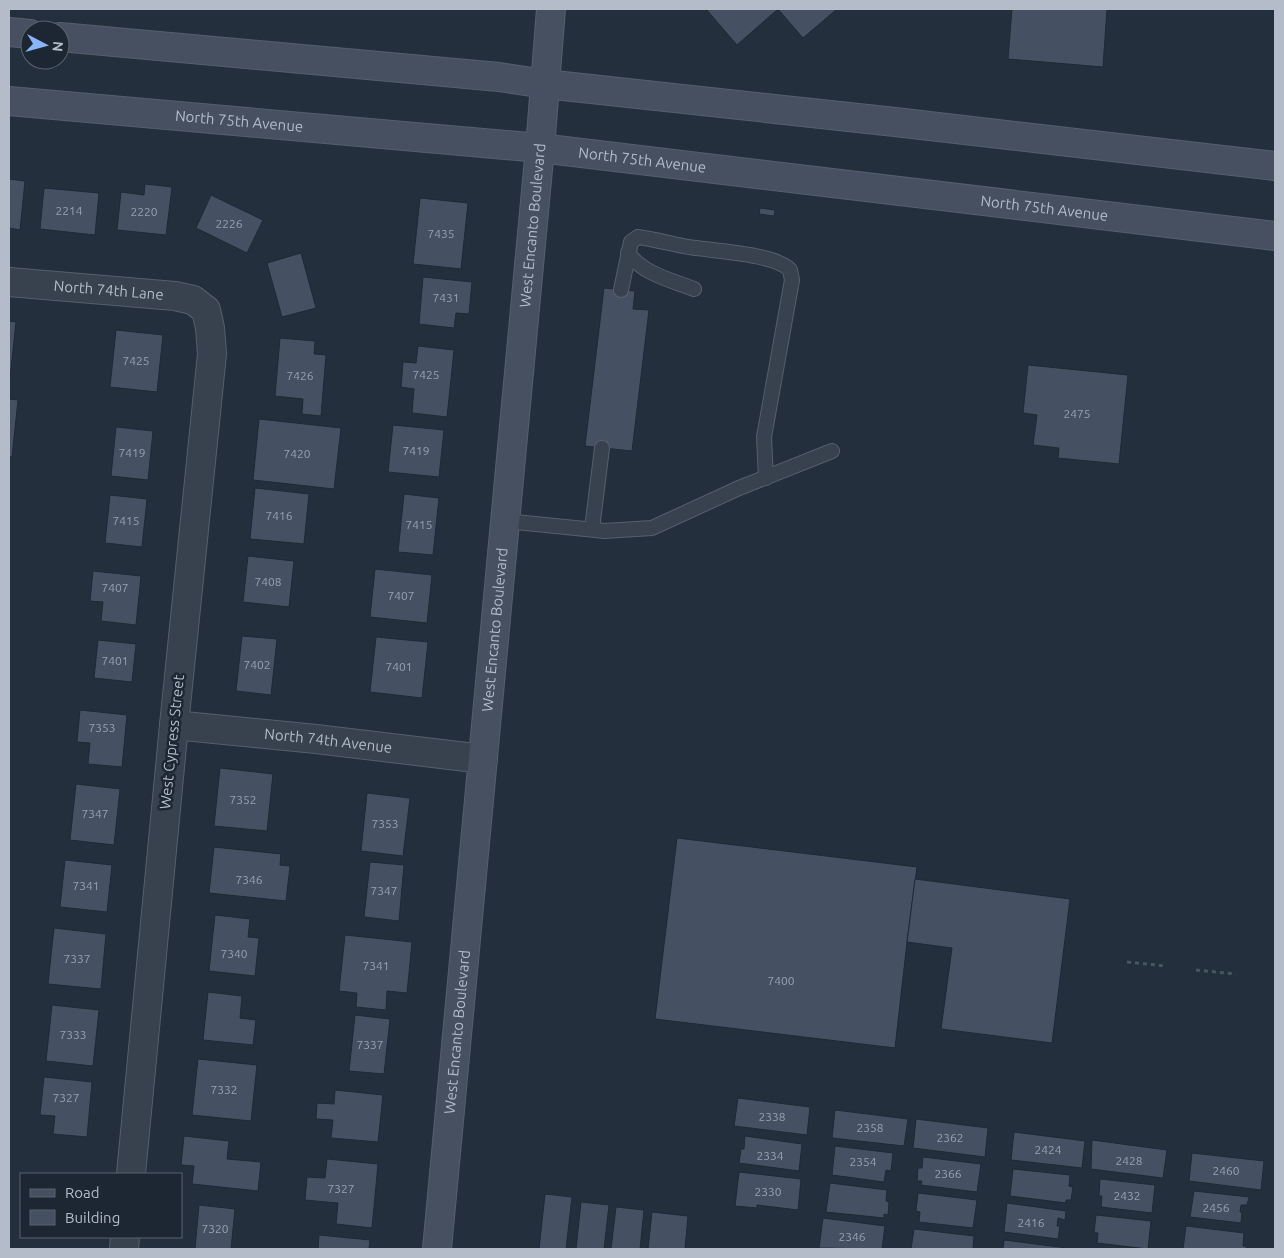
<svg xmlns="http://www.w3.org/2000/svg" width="1284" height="1258" font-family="Ubuntu,sans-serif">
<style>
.building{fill:#455162;stroke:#1f2835}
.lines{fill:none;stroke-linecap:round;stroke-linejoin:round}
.lane-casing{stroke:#565f6c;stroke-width:16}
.street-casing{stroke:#565f6c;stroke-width:30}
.secondary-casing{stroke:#565f6c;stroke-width:30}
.path{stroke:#44595c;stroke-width:3;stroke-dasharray:4 4;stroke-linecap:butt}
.lane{stroke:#38414e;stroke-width:14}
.street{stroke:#38414e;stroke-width:28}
.secondary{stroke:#465061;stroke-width:28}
.labels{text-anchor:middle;stroke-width:5;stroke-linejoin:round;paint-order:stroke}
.number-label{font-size:12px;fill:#98a1af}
.street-label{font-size:15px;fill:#b4bcc9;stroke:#1d2633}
</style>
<rect width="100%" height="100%" fill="#242f3e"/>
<g class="building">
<polygon points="706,9 837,9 803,38 778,9 737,45"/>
<polygon points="1012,9 1107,9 1103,67 1008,59"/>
<polygon points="9,179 25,181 20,230 9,228"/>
<polygon points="145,184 172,187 166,235 117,230 121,192 144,195"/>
<polygon points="44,188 99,193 95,235 40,229"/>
<polygon points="211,195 263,220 247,253 196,228"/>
<polygon points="420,198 468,203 461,269 413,264"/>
<polygon points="760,208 775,210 774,216 759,214"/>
<polygon points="301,253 316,308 282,317 267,263"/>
<polygon points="423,277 472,282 469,314 456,313 454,328 419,324"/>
<polygon points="604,288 635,291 633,309 649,310 632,451 585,446"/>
<polygon points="9,321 16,322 10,378 9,378"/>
<polygon points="116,330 163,335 157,392 110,387"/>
<polygon points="280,338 315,341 314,354 326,355 321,416 302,414 303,399 275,396"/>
<polygon points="418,346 454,350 447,417 412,413 414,389 401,387 403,362 416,363"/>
<polygon points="1028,365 1128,375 1119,464 1058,458 1059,448 1033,445 1037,415 1023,413"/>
<polygon points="9,399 18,400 12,457 9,457"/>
<polygon points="259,419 341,428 334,489 253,480"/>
<polygon points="393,425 444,430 439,477 388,472"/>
<polygon points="116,427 153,431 148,480 111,476"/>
<polygon points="255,488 309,494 304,544 250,539"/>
<polygon points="404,494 439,498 433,555 398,552"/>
<polygon points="110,495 147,499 142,547 105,543"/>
<polygon points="248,556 294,561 289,607 243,602"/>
<polygon points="375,569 432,575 427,623 370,617"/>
<polygon points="93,571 141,576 136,625 101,621 103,602 90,601"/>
<polygon points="242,636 277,639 271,695 236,691"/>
<polygon points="376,637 428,642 422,698 370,692"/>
<polygon points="98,640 136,644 132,682 94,678"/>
<polygon points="80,710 127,715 122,767 88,764 90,743 77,742"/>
<polygon points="220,768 273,774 267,831 214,826"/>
<polygon points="76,784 120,789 114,845 70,840"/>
<polygon points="367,793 410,798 403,856 361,851"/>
<polygon points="677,838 917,867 907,942 895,1048 655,1019"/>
<polygon points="214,847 281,854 280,865 290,866 286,901 209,893"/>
<polygon points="65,860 112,865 107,912 60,907"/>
<polygon points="370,862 404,865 399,921 364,917"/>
<polygon points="915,879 1070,899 1052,1043 941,1029 952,948 907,942"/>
<polygon points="215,915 250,919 248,937 259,938 255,976 209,971"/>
<polygon points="54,928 106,934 101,989 48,984"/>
<polygon points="345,935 412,942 407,993 387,991 386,1010 356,1007 357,993 339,991"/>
<polygon points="208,992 242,996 240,1018 256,1020 253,1045 203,1040"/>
<polygon points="52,1005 99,1010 93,1066 46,1061"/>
<polygon points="355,1015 390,1019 384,1074 349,1071"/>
<polygon points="198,1059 257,1065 251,1121 192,1115"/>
<polygon points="44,1077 92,1082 87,1137 53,1134 55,1116 40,1115"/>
<polygon points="335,1090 383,1095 378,1142 331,1138 333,1120 316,1119 317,1103 334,1104"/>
<polygon points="738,1098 810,1107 807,1135 734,1126"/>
<polygon points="835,1110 908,1119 904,1146 832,1138"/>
<polygon points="916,1119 988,1128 985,1157 913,1148"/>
<polygon points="1014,1132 1085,1141 1082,1168 1011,1160"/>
<polygon points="184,1136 229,1141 227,1159 261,1162 258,1191 192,1184 194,1166 181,1165"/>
<polygon points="745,1136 802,1144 799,1171 739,1163 741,1149 744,1149"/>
<polygon points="1092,1140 1167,1150 1163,1178 1091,1169"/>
<polygon points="835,1146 893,1153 891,1171 886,1170 884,1182 832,1175"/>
<polygon points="1192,1153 1264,1161 1261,1190 1189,1181"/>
<polygon points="923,1157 981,1164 977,1192 921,1185 922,1181 917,1181 918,1168 922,1168"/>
<polygon points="327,1159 378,1164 372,1228 336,1224 338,1203 305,1200 307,1177 325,1178"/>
<polygon points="1013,1169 1070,1175 1069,1186 1073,1187 1071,1200 1066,1200 1066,1203 1010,1196"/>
<polygon points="739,1172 801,1179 798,1210 757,1205 757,1208 735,1206"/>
<polygon points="1100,1179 1155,1185 1152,1213 1101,1207 1102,1196 1099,1196"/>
<polygon points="830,1183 887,1190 886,1201 889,1202 888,1215 884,1214 884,1218 826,1212"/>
<polygon points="1194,1191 1249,1197 1247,1205 1241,1205 1240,1212 1242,1212 1241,1223 1190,1217"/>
<polygon points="918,1193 977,1200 973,1228 919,1222 920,1212 916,1211"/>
<polygon points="545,1194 572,1197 566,1249 539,1249"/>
<polygon points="581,1202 609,1205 604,1249 576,1249"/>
<polygon points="1007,1203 1066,1211 1065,1220 1058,1218 1057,1226 1060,1226 1058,1239 1004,1232"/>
<polygon points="199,1205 235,1209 231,1249 195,1249"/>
<polygon points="616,1207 644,1210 640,1249 611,1249"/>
<polygon points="652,1212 688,1216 685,1249 648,1249"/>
<polygon points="1096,1215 1151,1221 1148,1249 1097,1243 1098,1233 1094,1233"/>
<polygon points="823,1218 885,1226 882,1249 819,1248"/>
<polygon points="1186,1226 1244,1233 1243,1246 1246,1246 1246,1249 1183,1249"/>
<polygon points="914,1229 974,1236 973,1249 911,1249"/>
<polygon points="319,1235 370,1240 369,1249 318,1249"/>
<polygon points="1004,1240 1067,1248 1066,1249 1003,1249"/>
</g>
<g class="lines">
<defs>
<g id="lane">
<path d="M628,253C643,274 671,280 694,289"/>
<path d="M621,290L631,242L638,237C653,239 668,243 683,246C708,251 775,253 790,270L792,280L764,437L766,478"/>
<polyline points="505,521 605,531 652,528 739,488 832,451"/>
<polyline points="592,529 602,448"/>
</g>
<g id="street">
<path id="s1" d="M9,282L175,296L193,300L206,310L210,328L212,354L174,725L131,1174"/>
<path id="s2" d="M174,725L316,739L483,759"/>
<polyline points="124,1249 125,1237"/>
</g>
<g id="secondary">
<polyline points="9,32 30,34"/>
<polyline points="60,37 499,77 545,84 895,122 1275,166"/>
<path id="s3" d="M9,101L540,148L1275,236"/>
<path id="s4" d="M437,1249L540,148L551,9"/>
</g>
</defs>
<use href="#lane" class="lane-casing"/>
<use href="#street" class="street-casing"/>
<use href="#secondary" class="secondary-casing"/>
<g class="path">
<polyline points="1127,962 1166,966"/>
<polyline points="1196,970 1236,974"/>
</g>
<use href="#lane" class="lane"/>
<use href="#street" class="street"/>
<use href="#secondary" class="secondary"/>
</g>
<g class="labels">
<g class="number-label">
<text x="69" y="215">2214</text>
<text x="144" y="216">2220</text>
<text x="229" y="228">2226</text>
<text x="441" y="238">7435</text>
<text x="446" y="302">7431</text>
<text x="136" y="365">7425</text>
<text x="426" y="379">7425</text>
<text x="300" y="380">7426</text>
<text x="1077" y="418">2475</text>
<text x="416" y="455">7419</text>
<text x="132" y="457">7419</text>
<text x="297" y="458">7420</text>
<text x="279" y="520">7416</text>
<text x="126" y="525">7415</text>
<text x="419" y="529">7415</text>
<text x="268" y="586">7408</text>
<text x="115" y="592">7407</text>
<text x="401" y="600">7407</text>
<text x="115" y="665">7401</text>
<text x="257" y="669">7402</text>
<text x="399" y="671">7401</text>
<text x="102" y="732">7353</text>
<text x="243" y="804">7352</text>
<text x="95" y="818">7347</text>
<text x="385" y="828">7353</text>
<text x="249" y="884">7346</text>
<text x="86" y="890">7341</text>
<text x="384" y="895">7347</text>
<text x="234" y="958">7340</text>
<text x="77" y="963">7337</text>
<text x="376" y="970">7341</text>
<text x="781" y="985">7400</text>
<text x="73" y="1039">7333</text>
<text x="370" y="1049">7337</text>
<text x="224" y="1094">7332</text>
<text x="66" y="1102">7327</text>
<text x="772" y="1121">2338</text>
<text x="870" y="1132">2358</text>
<text x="950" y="1142">2362</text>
<text x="1048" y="1154">2424</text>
<text x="770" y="1160">2334</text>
<text x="1129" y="1165">2428</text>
<text x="863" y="1166">2354</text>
<text x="1226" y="1175">2460</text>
<text x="948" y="1178">2366</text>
<text x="341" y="1193">7327</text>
<text x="768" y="1196">2330</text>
<text x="1127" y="1200">2432</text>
<text x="1216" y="1212">2456</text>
<text x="1031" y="1227">2416</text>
<text x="215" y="1233">7320</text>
<text x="852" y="1241">2346</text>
</g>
<g class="street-label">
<text dy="5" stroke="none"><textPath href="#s3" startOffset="231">North 75th Avenue</textPath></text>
<text dy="5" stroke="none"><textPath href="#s3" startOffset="636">North 75th Avenue</textPath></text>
<text dy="5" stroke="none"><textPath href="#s3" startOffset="1041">North 75th Avenue</textPath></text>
<text dy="5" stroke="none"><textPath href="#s4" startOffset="1028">West Encanto Boulevard</textPath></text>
<text dy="5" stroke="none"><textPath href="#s1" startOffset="100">North 74th Lane</textPath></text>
<text dy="5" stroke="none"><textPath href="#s4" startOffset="622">West Encanto Boulevard</textPath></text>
<text dy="5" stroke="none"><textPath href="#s2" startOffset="155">North 74th Avenue</textPath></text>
<text transform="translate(172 742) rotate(-84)" y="5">West Cypress Street</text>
<text dy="5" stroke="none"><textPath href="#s4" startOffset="218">West Encanto Boulevard</textPath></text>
</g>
</g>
<rect width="1284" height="1258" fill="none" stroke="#b4bcc9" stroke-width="20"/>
<rect x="20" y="1173" width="162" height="65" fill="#1d2633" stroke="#59626f"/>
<rect x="30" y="1189" width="25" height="8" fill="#465061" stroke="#59626f"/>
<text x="65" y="1198" font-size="15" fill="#b4bcc9">Road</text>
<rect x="30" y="1210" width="25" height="15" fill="#455162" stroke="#59626f"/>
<text x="65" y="1223" font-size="15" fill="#b4bcc9">Building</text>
<g transform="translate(45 45) rotate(96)"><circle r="24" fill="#1d2633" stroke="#59626f"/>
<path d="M0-4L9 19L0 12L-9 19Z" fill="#8ab4f8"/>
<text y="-8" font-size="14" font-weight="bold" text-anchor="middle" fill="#b4bcc9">N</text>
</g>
</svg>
